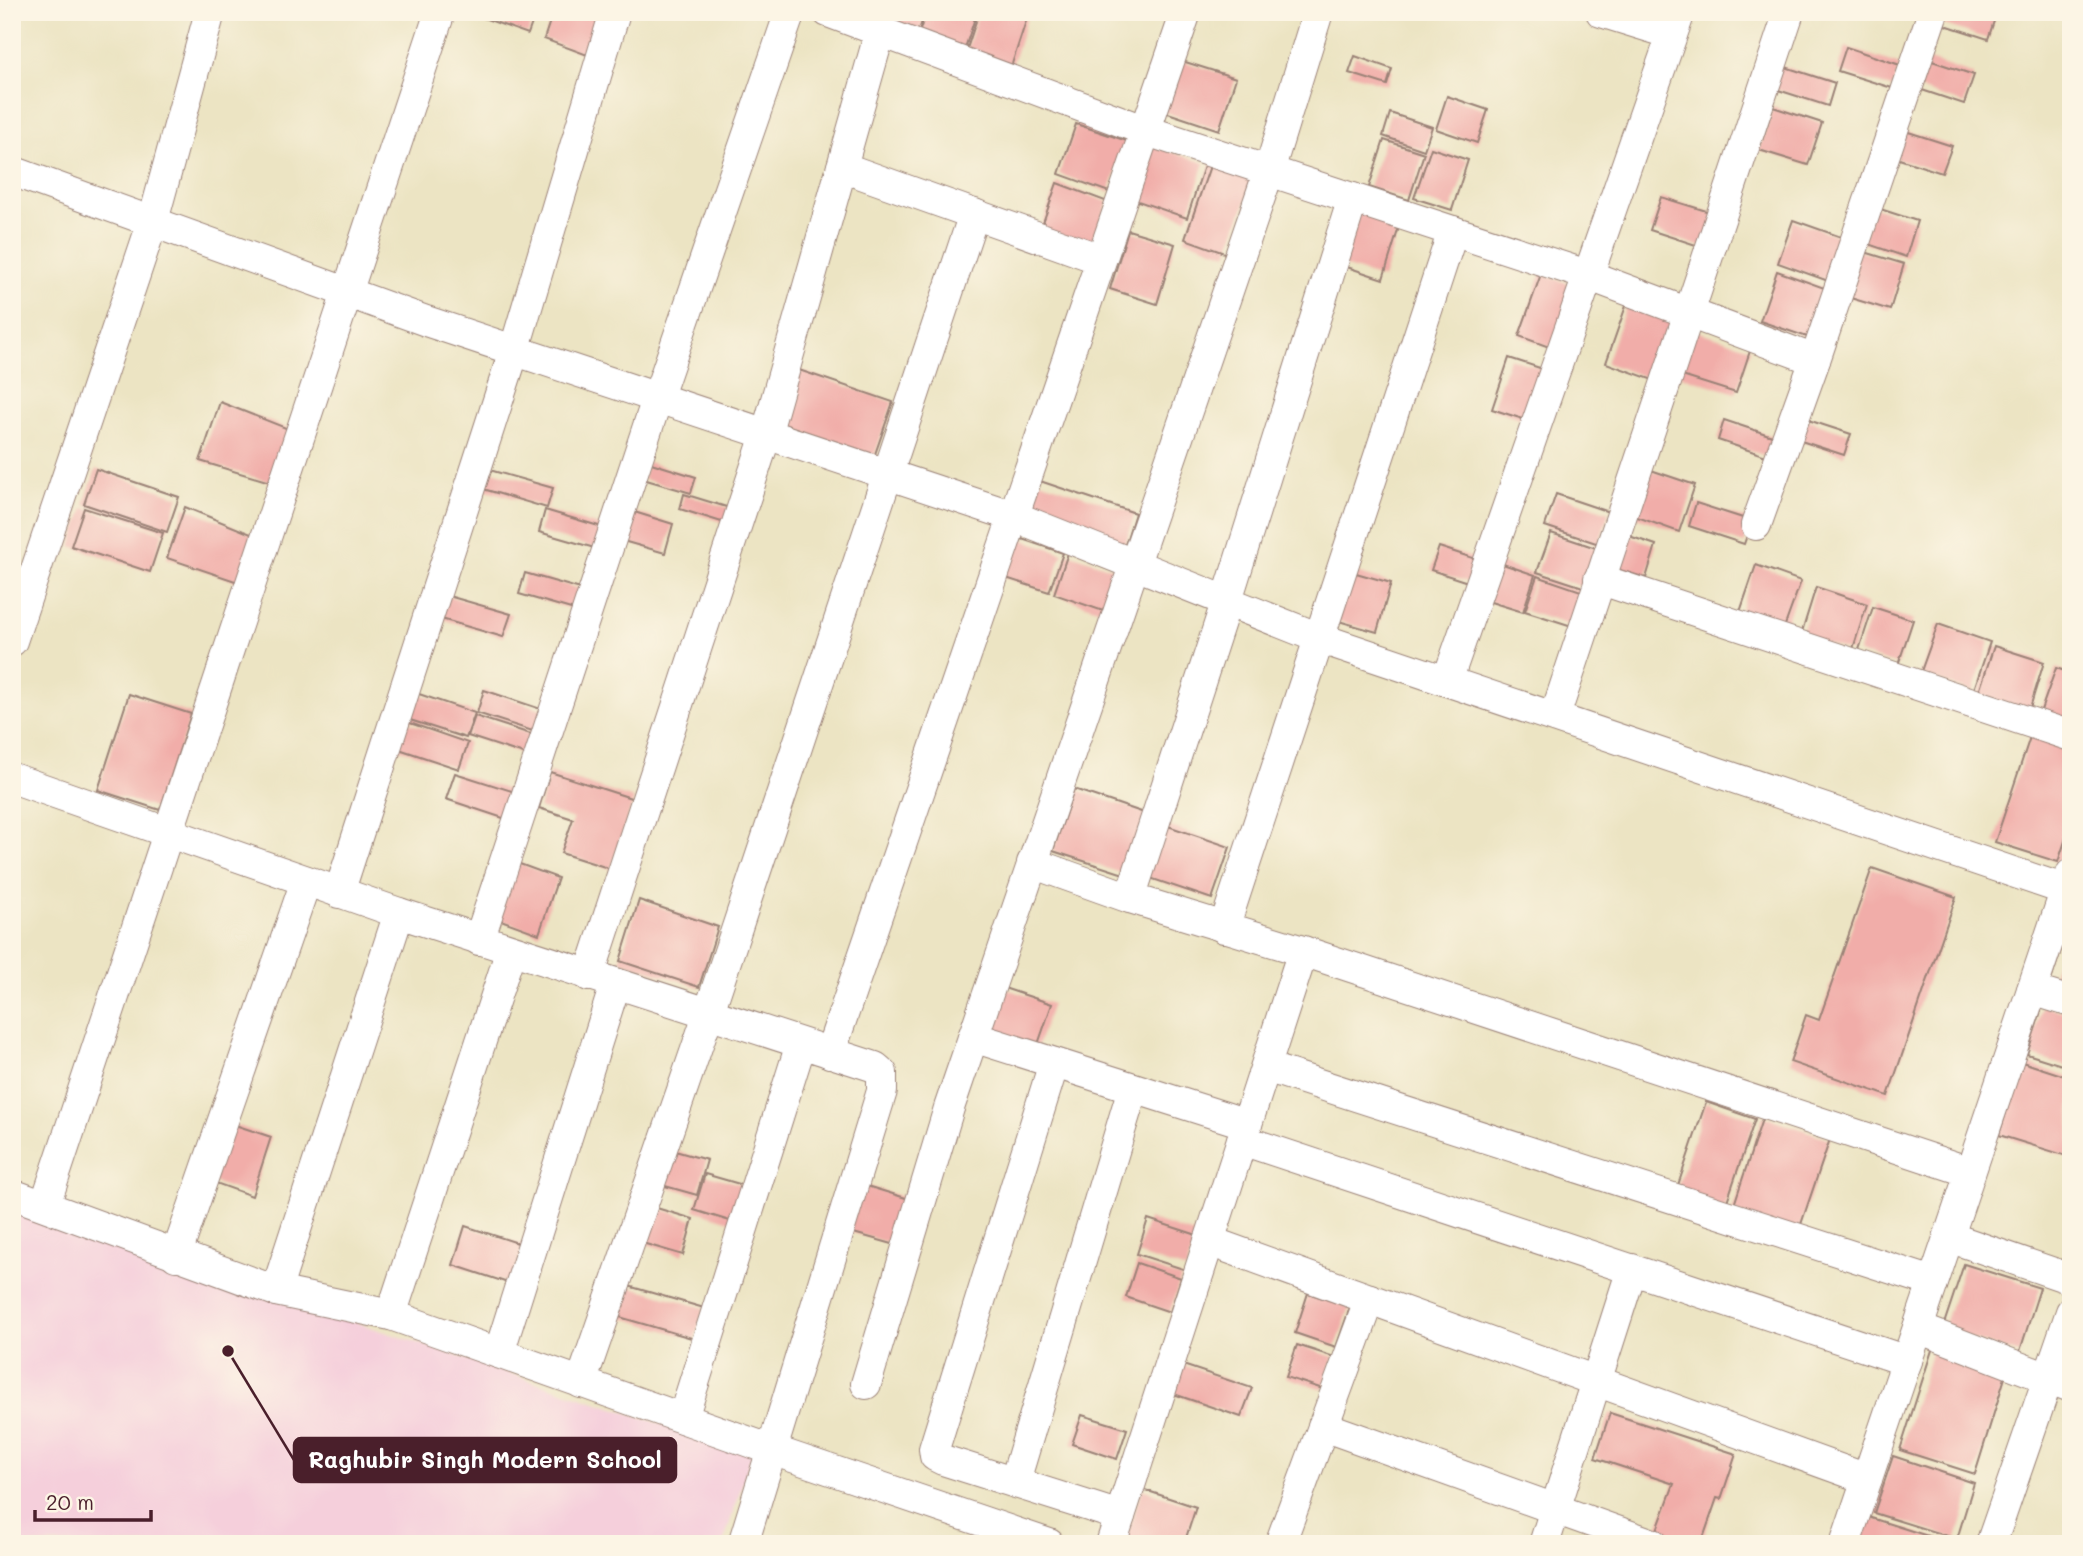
<svg xmlns="http://www.w3.org/2000/svg" width="2083" height="1556" font-family="Mali,sans-serif">
<style>
.built{fill:#f5cfdb}
.building{fill:#f1ada9}
.lines{fill:none;stroke-linecap:round;stroke-linejoin:round}
.minor-casing{stroke:#9b8277;stroke-width:32}
.minor{stroke:#fff;stroke-width:30}
.leader{fill:none;stroke:#4a1f2b;stroke-width:2.5}
.callout-dot{fill:#4a1f2b;stroke:#fcf5e5;stroke-width:2.5}
.callout{fill:#4a1f2b;stroke:#4a1f2b;stroke-width:2.5}
.callout-label{font-size:23px;text-anchor:middle;font-weight:bold;fill:#fff}
</style>
<rect width="100%" height="100%" fill="#fcf5e5"/>
<filter id="ink" filterUnits="userSpaceOnUse"><feTurbulence type="fractalNoise" baseFrequency=".0143" numOctaves="2"/><feDisplacementMap in="SourceGraphic" scale="14" xChannelSelector="R" yChannelSelector="G"/><feConvolveMatrix kernelMatrix="1 2 1 2 8 2 1 2 1" color-interpolation-filters="sRGB"/></filter>
<filter id="wash" filterUnits="userSpaceOnUse"><feTurbulence type="fractalNoise" baseFrequency=".00686" numOctaves="4" result="noise"/><feDisplacementMap in="SourceGraphic" scale="28" xChannelSelector="R" yChannelSelector="G"/><feGaussianBlur stdDeviation="1.57" result="paint"/><feColorMatrix in="noise" values="0 0 0 0 0 0 0 0 0 0 0 0 0 0 0 0 0 1.4 0 .05"/><feComposite in="paint" operator="in"/></filter>
<g filter="url(#wash)">
<rect width="100%" height="100%" fill="#ece4c3"/>
<polygon class="built" points="12,1208 752,1454 723,1544 12,1544"/>
<g id="blocks">
<g class="building">
<polygon points="467,12 536,12 528,34"/>
<polygon points="553,12 605,12 590,56 544,39"/>
<polygon points="894,12 925,12 915,43 887,34"/>
<polygon points="926,12 977,12 963,54 917,39"/>
<polygon points="979,12 1029,12 1010,70 965,55"/>
<polygon points="1942,12 1978,12 1995,18 1988,39 1939,23"/>
<polygon points="1846,47 1900,65 1892,88 1838,71"/>
<polygon points="1355,56 1392,69 1387,85 1349,73"/>
<polygon points="1926,59 1974,75 1964,104 1916,88"/>
<polygon points="1179,60 1236,78 1219,130 1162,111"/>
<polygon points="1779,65 1835,83 1828,106 1772,88"/>
<polygon points="1447,96 1488,110 1477,143 1436,129"/>
<polygon points="1773,107 1822,123 1808,165 1759,150"/>
<polygon points="1390,113 1432,127 1424,150 1383,136"/>
<polygon points="1076,124 1127,141 1109,192 1059,174"/>
<polygon points="1899,129 1952,146 1942,173 1890,156"/>
<polygon points="1384,140 1424,153 1409,200 1369,187"/>
<polygon points="1150,145 1205,163 1187,218 1132,199"/>
<polygon points="1431,148 1468,160 1452,210 1414,198"/>
<polygon points="1212,160 1255,175 1227,254 1185,239"/>
<polygon points="1057,183 1108,202 1090,249 1040,231"/>
<polygon points="1661,197 1716,214 1705,248 1650,230"/>
<polygon points="1874,207 1917,221 1906,257 1862,242"/>
<polygon points="1359,211 1400,224 1383,279 1341,265"/>
<polygon points="1793,220 1847,239 1831,282 1778,263"/>
<polygon points="1128,230 1175,244 1157,304 1110,289"/>
<polygon points="1858,250 1904,264 1890,310 1844,296"/>
<polygon points="1777,271 1830,290 1813,339 1760,321"/>
<polygon points="1541,274 1582,288 1560,351 1519,336"/>
<polygon points="1627,303 1674,320 1653,380 1606,363"/>
<polygon points="1693,330 1751,348 1736,393 1679,375"/>
<polygon points="1509,358 1549,371 1532,422 1492,409"/>
<polygon points="799,370 893,402 874,457 780,425"/>
<polygon points="220,402 291,430 270,482 200,461"/>
<polygon points="1802,418 1851,434 1844,455 1795,439"/>
<polygon points="1724,420 1778,438 1772,458 1718,440"/>
<polygon points="648,462 696,477 691,493 643,479"/>
<polygon points="1642,467 1695,485 1679,532 1626,513"/>
<polygon points="96,469 179,497 167,532 84,504"/>
<polygon points="486,469 553,488 547,508 480,488"/>
<polygon points="1037,480 1135,513 1124,548 1026,514"/>
<polygon points="684,494 733,509 728,524 680,509"/>
<polygon points="1556,494 1609,512 1599,544 1545,526"/>
<polygon points="1696,503 1752,521 1744,544 1689,526"/>
<polygon points="185,507 256,536 241,583 167,558"/>
<polygon points="84,508 163,533 150,572 71,546"/>
<polygon points="545,510 612,530 605,551 539,532"/>
<polygon points="631,511 673,524 665,553 623,541"/>
<polygon points="1551,533 1602,550 1589,589 1537,572"/>
<polygon points="1620,533 1656,545 1646,578 1610,567"/>
<polygon points="1013,536 1063,553 1049,592 1000,576"/>
<polygon points="1439,547 1488,563 1480,586 1431,570"/>
<polygon points="1068,553 1120,571 1106,612 1054,594"/>
<polygon points="1494,561 1535,575 1523,612 1481,599"/>
<polygon points="1756,565 1801,581 1784,628 1740,612"/>
<polygon points="1349,571 1391,583 1377,632 1335,620"/>
<polygon points="525,573 584,590 578,611 519,594"/>
<polygon points="1537,576 1587,593 1575,627 1525,611"/>
<polygon points="1816,587 1867,604 1852,652 1801,635"/>
<polygon points="445,595 511,614 503,637 438,618"/>
<polygon points="1873,607 1913,620 1898,665 1858,653"/>
<polygon points="1938,624 1990,642 1973,692 1920,674"/>
<polygon points="1994,646 2044,662 2029,711 1978,695"/>
<polygon points="2056,668 2071,673 2071,727 2039,716"/>
<polygon points="484,690 550,712 542,734 477,713"/>
<polygon points="416,693 475,713 466,738 407,719"/>
<polygon points="129,694 191,714 160,810 98,790"/>
<polygon points="475,716 543,738 536,758 468,736"/>
<polygon points="407,722 468,743 459,769 399,749"/>
<polygon points="2031,734 2071,747 2071,823 2058,862 1995,842"/>
<polygon points="550,772 634,799 611,869 561,853 573,819 539,808"/>
<polygon points="455,773 521,794 512,821 446,799"/>
<polygon points="1074,789 1150,815 1130,876 1053,851"/>
<polygon points="1159,823 1230,847 1212,899 1141,875"/>
<polygon points="517,863 558,878 539,934 498,919"/>
<polygon points="1872,868 1956,897 1888,1096 1790,1062 1806,1015 1819,1020"/>
<polygon points="639,900 718,927 699,987 620,961"/>
<polygon points="2066,935 2071,936 2071,997 2048,990"/>
<polygon points="1001,987 1052,1004 1037,1047 987,1030"/>
<polygon points="2043,1005 2071,1014 2071,1068 2027,1054"/>
<polygon points="2022,1062 2071,1078 2070,1157 1999,1135"/>
<polygon points="1706,1102 1755,1119 1724,1210 1675,1194"/>
<polygon points="1763,1116 1830,1139 1798,1233 1732,1211"/>
<polygon points="229,1123 271,1137 252,1196 210,1181"/>
<polygon points="668,1149 707,1160 697,1195 658,1184"/>
<polygon points="705,1174 743,1185 733,1222 694,1210"/>
<polygon points="857,1183 909,1199 896,1245 843,1230"/>
<polygon points="650,1206 693,1219 683,1255 639,1242"/>
<polygon points="1148,1219 1197,1235 1186,1270 1137,1254"/>
<polygon points="465,1226 524,1245 511,1284 453,1265"/>
<polygon points="1137,1263 1181,1278 1170,1312 1126,1297"/>
<polygon points="1964,1264 2040,1288 2019,1354 1942,1330"/>
<polygon points="625,1285 704,1308 695,1339 616,1316"/>
<polygon points="1308,1293 1350,1307 1336,1347 1295,1333"/>
<polygon points="1297,1345 1334,1357 1323,1389 1286,1377"/>
<polygon points="1933,1347 2007,1371 1975,1474 1900,1450"/>
<polygon points="1180,1364 1252,1388 1241,1417 1171,1393"/>
<polygon points="1610,1413 1736,1454 1721,1499 1717,1498 1701,1544 1671,1544 1654,1538 1674,1484 1595,1458"/>
<polygon points="1082,1415 1127,1429 1117,1459 1072,1444"/>
<polygon points="1893,1456 1974,1483 1957,1539 1874,1513"/>
<polygon points="1142,1489 1196,1507 1184,1544 1124,1544"/>
<polygon points="1868,1517 1950,1543 1950,1544 1860,1544"/>
</g>
</g>
</g>
<g filter="url(#ink)">
<use href="#blocks" fill-opacity="0" stroke="#9b8277" stroke-width="2"/>
<g class="lines">
<defs>
<g id="minor">
<polyline points="828,12 1144,130 1590,276 1815,360"/>
<polyline points="1601,12 1672,34"/>
<polyline points="842,167 1100,259"/>
<polyline points="12,171 426,321 1013,516 1319,638 2066,890"/>
<polyline points="1756,525 1815,360 1933,12"/>
<polyline points="1599,579 2071,736"/>
<polyline points="12,641 153,221 210,12"/>
<polyline points="1447,681 1680,12"/>
<polyline points="1555,716 1789,12"/>
<polyline points="12,778 399,913 875,1067 882,1073 882,1091 743,1544"/>
<polyline points="1032,863 1130,898 1303,951 1970,1172"/>
<polyline points="339,893 514,351 615,12"/>
<polyline points="1130,898 1227,600 1353,198"/>
<polyline points="1224,928 1453,231"/>
<polyline points="479,940 657,399 790,12"/>
<polyline points="589,976 766,435 880,32"/>
<polyline points="2032,990 2071,1002"/>
<polyline points="973,1037 1247,1124"/>
<polyline points="830,1053 1186,12"/>
<polyline points="1054,1063 934,1449 935,1456 943,1460 1120,1516"/>
<polyline points="1266,1067 1933,1282"/>
<polyline points="1242,1140 1907,1361"/>
<polyline points="12,1194 276,1291 391,1315 772,1450 1049,1544"/>
<polyline points="45,1205 440,12"/>
<polyline points="1949,1237 2071,1279"/>
<polyline points="1209,1241 1867,1479"/>
<polyline points="176,1256 306,881"/>
<polyline points="276,1291 399,913"/>
<polyline points="391,1315 511,950"/>
<polyline points="1918,1328 2071,1387"/>
<polyline points="499,1353 615,985"/>
<polyline points="581,1383 708,1015 974,214"/>
<polyline points="866,1384 949,1108 1269,171 1318,12"/>
<polyline points="683,1418 801,1044"/>
<polyline points="1323,1426 1653,1544"/>
<polyline points="1015,1481 1133,1088"/>
<polyline points="1111,1544 1303,951"/>
<polyline points="1280,1544 1370,1299"/>
<polyline points="1544,1544 1632,1269"/>
<polyline points="1845,1544 2071,874"/>
<polyline points="1991,1544 2071,1312"/>
</g>
</defs>
<use href="#minor" class="minor-casing"/>
<use href="#minor" class="minor"/>
</g>
</g>
<path class="leader" d="M228 1351L294 1460"/>
<circle class="callout-dot" cx="228" cy="1351" r="7"/>
<rect class="callout" x="294" y="1438" width="382" height="44" rx="7"/>
<g class="callout-label">
<text x="485" y="1468">Raghubir Singh Modern School</text>
</g>
<rect width="2083" height="1556" fill="none" stroke="#fcf5e5" stroke-width="42"/>
<path d="M35 1510v10h116v-10" fill="none" stroke="#4a1f2b" stroke-width="3.5"/>
<text x="46" y="1510" font-size="21" fill="#4a1f2b" stroke="#fcf5e5" stroke-width="5" paint-order="stroke">20 m</text>
</svg>
